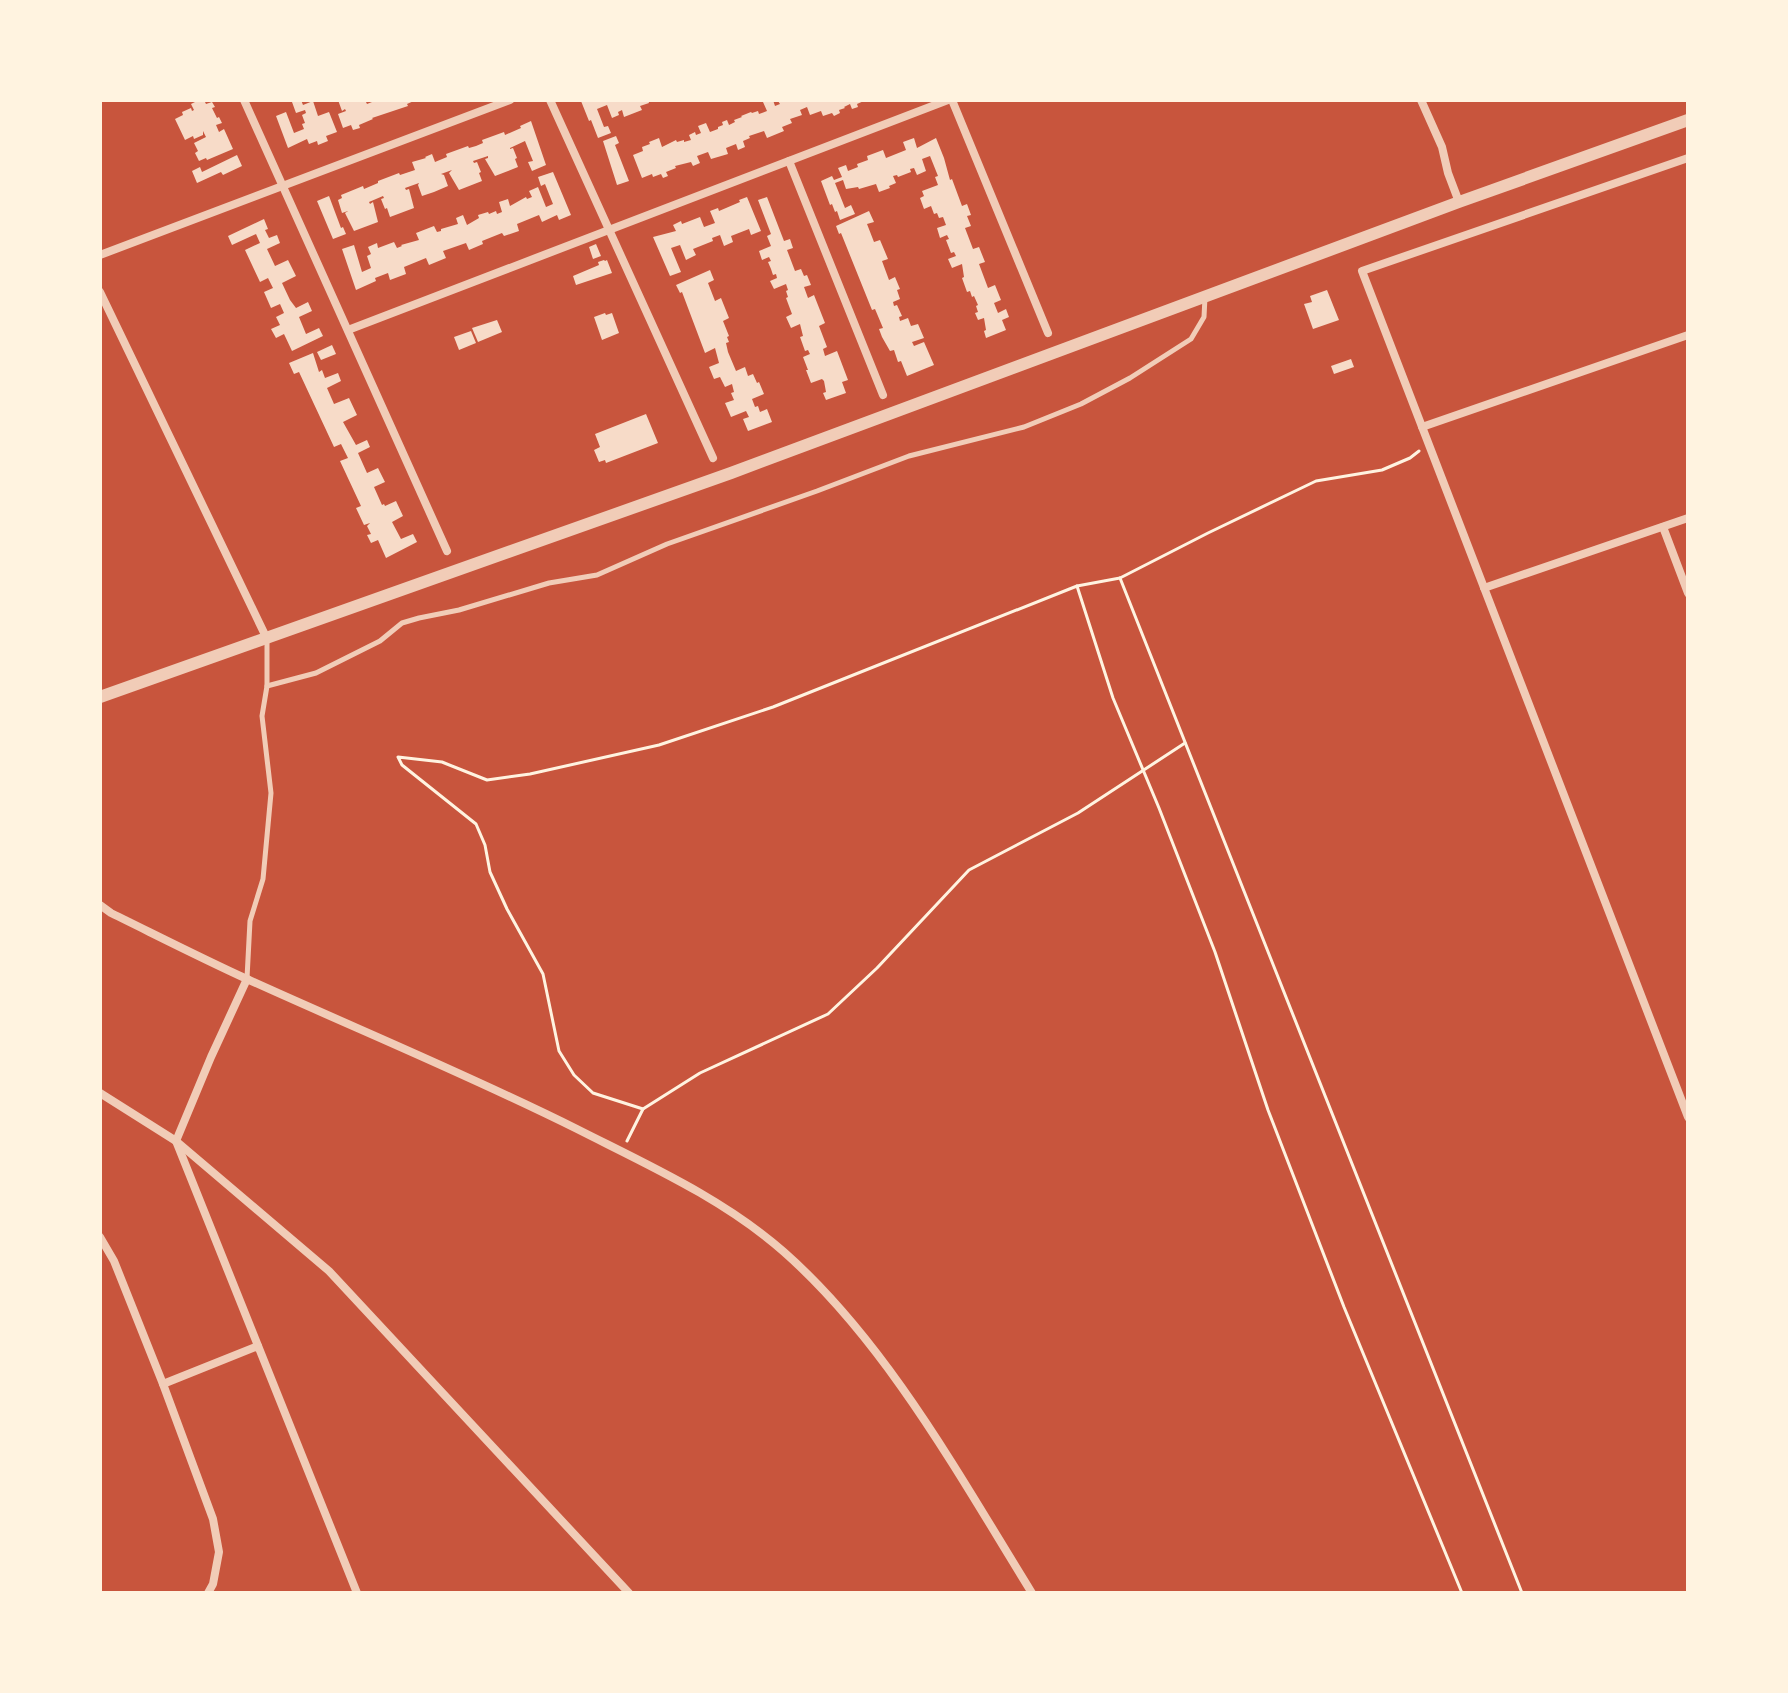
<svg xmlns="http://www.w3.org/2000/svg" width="1788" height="1693" font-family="'Archivo Narrow',sans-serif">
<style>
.building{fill:#f7dbc8}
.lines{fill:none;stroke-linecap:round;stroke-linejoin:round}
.path{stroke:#fff3e0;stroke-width:3}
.service{stroke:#f1ccb7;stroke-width:5}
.minor{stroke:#f1ccb7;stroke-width:8}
.tertiary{stroke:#f1ccb7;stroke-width:12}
</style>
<rect width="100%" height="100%" fill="#c8553d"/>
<g class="building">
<polygon points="199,100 204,100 206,104 212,102 215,107 212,108 217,118 219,117 222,123 216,125 219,132 224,129 233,149 207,160 206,158 199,161 195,153 198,151 194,143 206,137 203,131 203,135 194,139 193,136 185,140 175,119 183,115 182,112 191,108 192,111 194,110 191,104"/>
<polygon points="296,100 301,100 303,105 313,101 318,116 329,112 337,132 326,136 328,141 318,145 317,141 309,144 307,139 288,148 276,116 286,112 294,133 304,129 302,124 305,123 302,115 306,113 305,110 296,113 292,102"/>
<polygon points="338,100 365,100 367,104 377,100 416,100 407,104 408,106 372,118 373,119 359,125 360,128 353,130 351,125 343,128 338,114 346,111 345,109 342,111"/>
<polygon points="584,100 648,100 649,103 640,106 642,110 624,117 622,110 618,112 619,115 612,118 607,105 597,109 604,127 608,126 611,133 598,138 591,120 589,121 581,101"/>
<polygon points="770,100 773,100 775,106 780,104 778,101 781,100 866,100 857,104 858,107 852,109 850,104 844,107 845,108 839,110 840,113 834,116 832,113 823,116 821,111 810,115 807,107 800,110 802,115 790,119 792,123 782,127 784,131 767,138 764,131 749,136 750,138 743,141 745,147 738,150 736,144 726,148 728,154 711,159 708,152 697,156 700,163 693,166 691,162 675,166 676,168 666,172 668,176 663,178 661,174 653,177 652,174 642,178 633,155 643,151 642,147 650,144 649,142 659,138 662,147 676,140 677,142 684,140 684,142 691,140 689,135 695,132 696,135 701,133 698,126 706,123 710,132 718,129 718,127 723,125 722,122 727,120 729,125 735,122 734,120 742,117 741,116 751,112 752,113 758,111 759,114 767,111 763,102"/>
<polygon points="531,121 546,165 532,171 528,162 533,161 525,141 510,148 510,149 513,148 517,158 515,159 518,167 495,176 485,159 488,158 488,156 473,161 474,163 477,162 481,172 479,173 482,181 459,190 449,173 452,170 441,174 444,175 448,186 434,192 422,196 418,185 419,183 405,188 406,190 409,189 414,208 390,217 387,208 385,209 381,199 384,198 383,196 369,202 370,204 373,202 378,222 354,231 345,213 348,211 342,213 338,200 342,198 341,195 363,186 364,189 378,183 378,181 399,173 400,175 415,170 412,162 426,158 425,157 432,154 435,162 447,157 446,154 468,146 469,148 476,146 483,143 482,140 504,132 505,135 521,128 520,126"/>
<polygon points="616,136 619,143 615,145 629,181 617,185 603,141"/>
<polygon points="914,138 917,148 936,138 944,158 950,180 952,179 962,206 967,204 971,215 967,216 971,226 965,228 973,249 979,247 985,262 979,264 988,288 995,285 1001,300 994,303 998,313 1006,309 1009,317 1002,320 1006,330 986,338 984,331 986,330 984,318 978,320 975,313 978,312 976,306 978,305 974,296 972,297 970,291 967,292 962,278 964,277 962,264 952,268 948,259 956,256 954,252 951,253 946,240 949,239 947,235 940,238 937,228 946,225 943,217 939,218 937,213 934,214 931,206 924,209 920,198 924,196 922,191 938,185 935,177 938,176 930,156 922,159 926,171 917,175 914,168 910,169 911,172 898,177 897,175 893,176 896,183 889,186 890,188 879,192 876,184 859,189 858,187 846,189 843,180 835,183 845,208 851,205 855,214 840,220 837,211 835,212 832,204 830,205 821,181 832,176 834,180 842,177 838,168 846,165 848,171 858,167 857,164 868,160 867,156 883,150 886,158 906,150 903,142"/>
<polygon points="237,155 242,166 223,175 221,172 197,183 192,171 200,167 202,172"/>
<polygon points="553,172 571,215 559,220 557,215 542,222 539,215 517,224 519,231 504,236 502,233 482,241 483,244 469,250 466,243 443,251 446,258 429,265 426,258 404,267 406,274 390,280 388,273 375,278 376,281 356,290 342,249 354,245 362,272 371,268 367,256 371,254 368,247 377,243 378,248 394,242 397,248 402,246 401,245 419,240 416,233 434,226 437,232 441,231 441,229 458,224 456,218 463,215 467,225 479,218 478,215 488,212 489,214 496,211 497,214 502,212 499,202 508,199 510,206 526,197 527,199 532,197 529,191 538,187 546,207 553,204 545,184 541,186 538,177"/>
<polygon points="329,196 341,228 343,227 346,234 333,239 317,201"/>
<polygon points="747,197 761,231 751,235 749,229 731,236 733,242 724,246 720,235 712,238 713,241 693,249 696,255 686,260 680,245 671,248 681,272 670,276 653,237 676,231 673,225 681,221 682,224 700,217 704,227 715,223 710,211 718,208 719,211 740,202 739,200"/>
<polygon points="767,197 784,241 790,239 793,248 787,250 795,271 801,269 804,276 807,275 811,285 804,287 808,298 814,295 825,323 819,326 827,347 823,349 825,356 837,351 848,380 842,382 846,393 826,400 823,393 826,392 824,381 822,379 811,383 806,370 808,370 803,357 810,354 808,350 805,351 800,337 803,336 800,324 791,328 786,317 792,314 786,298 788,297 786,291 788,290 786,284 774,289 770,281 777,278 776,274 773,275 771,269 768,262 771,261 769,257 762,260 759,251 771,246 767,236 771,234 758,200"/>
<polygon points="869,211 874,222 867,224 874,242 880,240 888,259 882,261 889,280 895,277 900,289 897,290 900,299 893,302 894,306 897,305 902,316 899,317 900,321 908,318 911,326 918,324 924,338 912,342 914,346 924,342 934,365 907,376 901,361 898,362 894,350 890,351 882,337 879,329 883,328 875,309 872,310 841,233 839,234 836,226"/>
<polygon points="264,219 268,229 265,230 269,238 277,235 280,243 267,249 275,266 288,260 296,276 282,283 290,300 296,308 308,302 312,311 299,317 306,334 319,328 323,336 292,351 284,334 276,338 271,329 280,325 276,317 284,313 280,304 271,308 264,292 273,288 268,278 260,282 245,250 260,243 256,234 232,245 228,236"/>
<polygon points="596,244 601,256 593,259 589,247"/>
<polygon points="604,260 605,261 607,260 612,273 576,285 573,276 599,265 598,262"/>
<polygon points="710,270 714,280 708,283 715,301 721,298 729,318 723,321 729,336 727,337 729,342 726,343 728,352 736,371 745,367 748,376 753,374 757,383 759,382 764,394 752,399 755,407 758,406 760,412 767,409 772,422 748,431 743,419 749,417 746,411 731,417 725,403 734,400 731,393 734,392 732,384 725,387 720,377 714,379 709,367 719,363 715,348 705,353 682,292 680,293 676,285"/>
<polygon points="1327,290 1339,320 1313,329 1304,304 1312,302 1310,296"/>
<polygon points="605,313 606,315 612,313 619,333 602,340 594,317"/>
<polygon points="497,320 502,332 478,342 472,328"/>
<polygon points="471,331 476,343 459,350 454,337"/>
<polygon points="332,345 336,354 321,360 317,352"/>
<polygon points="313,353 319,372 322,370 325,378 338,373 341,381 327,388 334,404 349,398 357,415 343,422 356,445 367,440 370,447 358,453 367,473 378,468 385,482 374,487 382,505 384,504 385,506 396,501 403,516 392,522 401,539 413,534 417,542 386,558 378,540 371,543 367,535 371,534 367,526 370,523 364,525 356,508 361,506 340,461 348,458 341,444 334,447 299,372 294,374 289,363"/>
<polygon points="1351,359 1354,367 1334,374 1331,366"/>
<polygon points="646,414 658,443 606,463 605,460 599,462 594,450 600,447 595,434"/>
</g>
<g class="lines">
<g class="path">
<polyline points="1120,578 1522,1593"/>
<polyline points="1077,586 1113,698 1159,808 1215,952 1268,1110 1344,1307 1462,1593"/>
<polyline points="643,1109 593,1093 574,1075 559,1051 543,974 507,909 490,872 485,845 476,824 402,765 398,757 442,762 487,780 530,774 659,745 773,707 1077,586 1120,578 1208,533 1316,481 1382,470 1410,458 1419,451"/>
<polyline points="627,1141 643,1109 700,1073 828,1014 877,968 969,870 1078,813 1185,743"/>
</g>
<g class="service">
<polyline points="267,686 316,673 380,641 402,623 419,618 459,610 549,583 597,575 667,544 817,491 909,456 1024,427 1081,404 1130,378 1191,339 1204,317 1205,297"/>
<polyline points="247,978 250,921 263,879 271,793 262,716 267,686 267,640"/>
</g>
<g class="minor">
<polyline points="244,100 447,551"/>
<polyline points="550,100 713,458"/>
<polyline points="952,100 1048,333"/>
<polyline points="1421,100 1442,147 1448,173 1459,202"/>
<polyline points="1688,158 1362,271 1688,1117"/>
<polyline points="789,161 883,395"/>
<polyline points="100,255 510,100"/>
<polyline points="100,292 267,639"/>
<polyline points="348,330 948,100"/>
<polyline points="1422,427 1688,335"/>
<polyline points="1663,527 1688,593"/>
<polyline points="1484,588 1688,518"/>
<path d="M100,905L111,913C156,935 201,958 247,979C357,1029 469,1075 577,1129C648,1165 724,1199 784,1252C887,1343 960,1477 1032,1593"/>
<polyline points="247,979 211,1057 176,1141 357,1593"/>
<polyline points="100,1093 176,1141 329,1271 629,1593"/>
<polyline points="100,1237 114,1261 163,1384 213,1519 219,1552 213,1584 208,1593"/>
<polyline points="163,1384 258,1346"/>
</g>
<polyline class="tertiary" points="100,697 731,473 1459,202 1688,120"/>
</g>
<rect width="1788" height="1693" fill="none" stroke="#fff3e0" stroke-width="204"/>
</svg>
